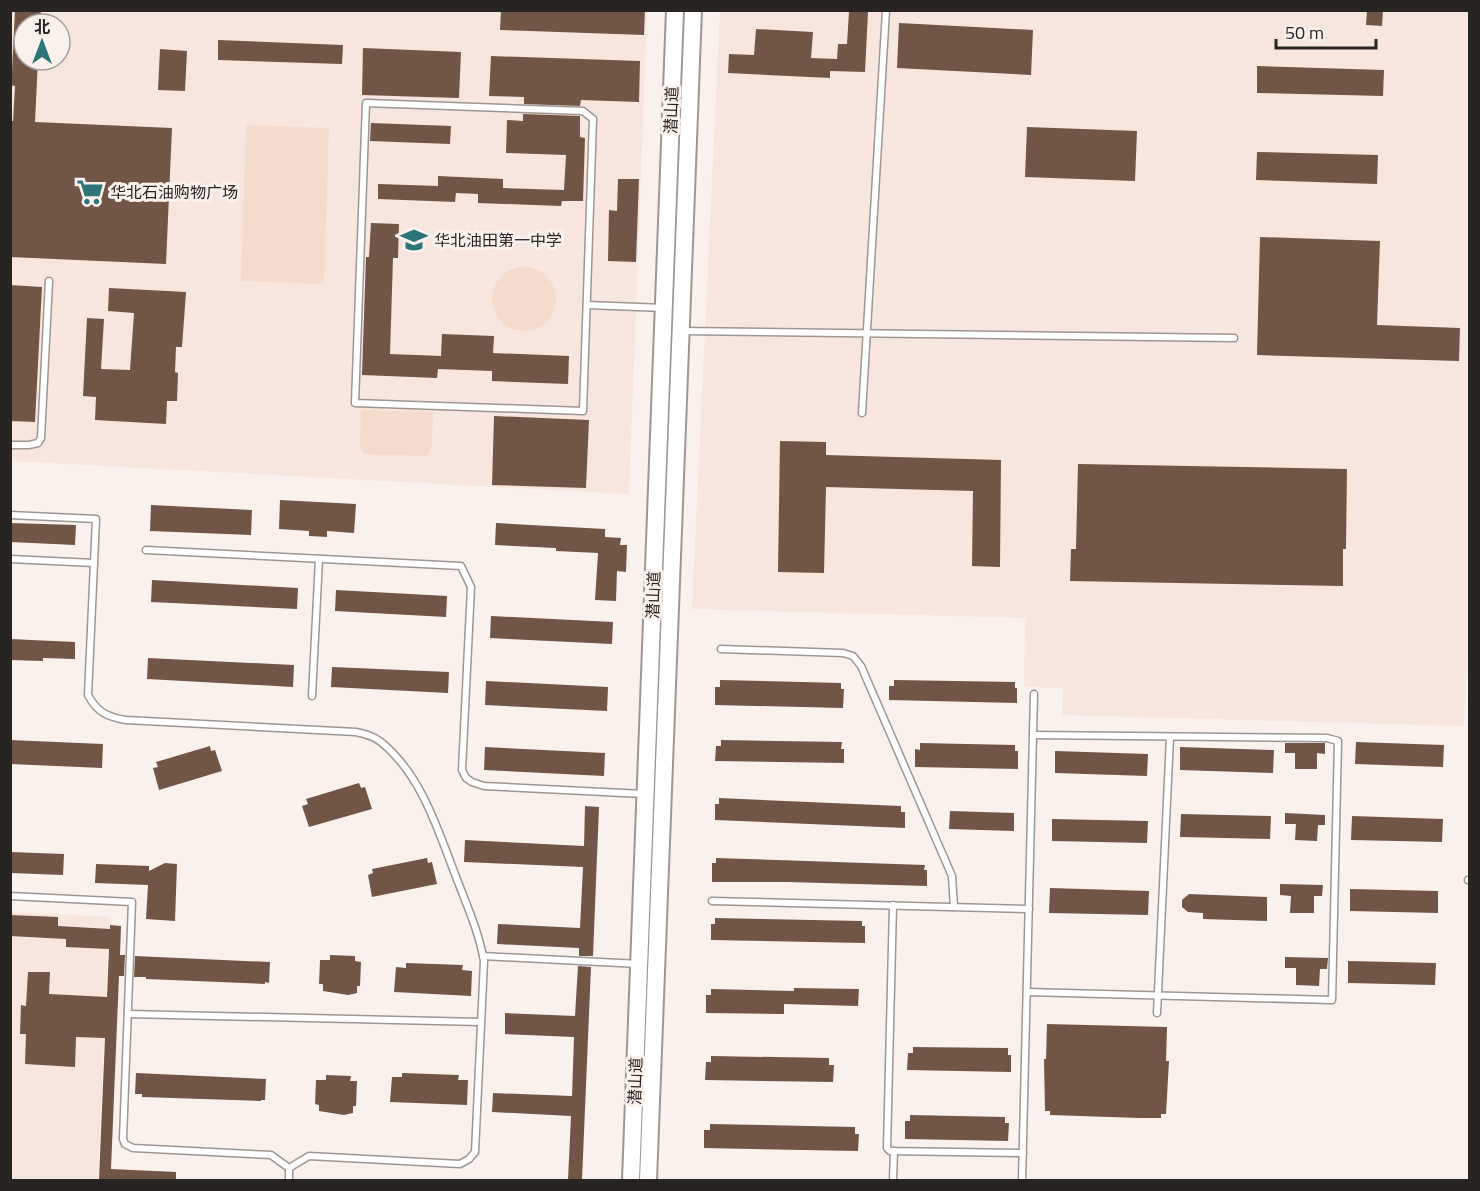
<svg xmlns="http://www.w3.org/2000/svg" width="1480" height="1191" font-family="'Titillium Web','Noto Sans SC',sans-serif">
<style>
.built{fill:#f6e6dd;fill-rule:evenodd}
.green{fill:#f3dbce}
.building{fill:#715648}
.lines{fill:none;stroke-linecap:round;stroke-linejoin:round}
.service-casing{stroke:#9e9692;stroke-width:9}
.secondary-casing{stroke:#9e9692;stroke-width:20}
.service{stroke:#fff;stroke-width:6}
.secondary{stroke:#fff;stroke-width:16}
.labels{text-anchor:middle;stroke-width:6;stroke-linejoin:round;paint-order:stroke}
.street-label{font-size:16px;fill:#272422;stroke:#faf1ed}
.poi-label{font-size:16px;fill:#272422;stroke:#faf1ed;text-anchor:start}
</style>
<rect width="100%" height="100%" fill="#faf1ed"/>
<g class="built">
<path d="M10,11H647L629,494L11,461ZM24,24H60V60H24Z"/>
<polygon points="720,11 1469,11 1470,611 1464,726 1062,715 1063,688 1024,687 1025,618 692,609"/>
<polygon points="11,912 109,917 98,1180 11,1180"/>
</g>
<g class="green">
<polygon points="246,125 329,128 324,284 241,281"/>
<circle cx="524" cy="299" r="32"/>
<polygon points="361,410 433,412 432,444 427,456 364,454 360,444"/>
</g>
<g class="building">
<polygon points="15,10 41,10 40,24 24,24 24,60 38,60 35,122 172,128 166,264 10,257 10,121 13,121 15,86 10,85 10,71 12,71"/>
<polygon points="501,10 645,10 644,35 500,30"/>
<polygon points="1367,10 1383,10 1382,26 1366,25"/>
<polygon points="849,11 868,12 865,72 830,71 830,78 728,73 729,54 754,55 756,29 813,32 811,58 837,59 838,44 847,44"/>
<polygon points="899,23 1033,30 1031,75 897,68"/>
<polygon points="218,40 343,45 342,64 218,60"/>
<polygon points="363,48 461,52 459,98 362,95"/>
<polygon points="160,49 187,51 185,91 158,90"/>
<polygon points="491,56 640,61 639,102 581,100 580,106 524,104 524,97 489,96"/>
<polygon points="1257,66 1384,70 1383,96 1257,93"/>
<polygon points="523,114 580,116 580,137 585,138 583,201 562,201 561,206 478,203 478,194 456,193 455,202 378,199 378,184 438,186 438,176 503,179 503,188 564,190 566,155 506,153 507,120 523,121"/>
<polygon points="371,123 451,126 450,144 370,141"/>
<polygon points="1027,127 1137,131 1135,181 1025,177"/>
<polygon points="1257,152 1378,155 1377,184 1256,180"/>
<polygon points="618,179 639,179 636,262 608,261 609,210 617,211"/>
<polygon points="371,223 399,224 398,258 393,258 390,354 441,356 442,334 494,336 493,353 569,356 568,384 492,381 492,371 438,369 437,378 362,375 366,257 369,257"/>
<polygon points="1260,237 1380,241 1377,325 1460,328 1459,361 1257,355"/>
<polygon points="10,285 42,287 35,422 10,421"/>
<polygon points="109,288 186,292 182,347 176,347 175,372 178,373 177,401 167,401 166,424 95,420 96,397 83,396 87,318 104,319 101,369 130,370 134,313 108,311"/>
<polygon points="494,416 589,420 586,488 492,485"/>
<polygon points="780,441 826,442 826,455 1001,460 1000,567 972,566 973,491 826,487 824,573 778,572"/>
<polygon points="1078,464 1347,469 1346,549 1343,549 1343,586 1070,581 1071,549 1076,549"/>
<polygon points="280,500 356,504 354,533 327,531 327,537 309,536 309,531 279,529"/>
<polygon points="151,505 252,510 251,535 150,531"/>
<polygon points="10,523 76,525 75,545 10,542"/>
<polygon points="496,523 605,529 605,537 621,538 620,545 627,545 626,572 617,571 616,601 595,600 598,553 556,551 556,548 495,545"/>
<polygon points="152,580 298,588 297,609 151,602"/>
<polygon points="336,590 447,596 446,617 335,611"/>
<polygon points="491,616 613,622 612,644 490,638"/>
<polygon points="10,639 75,642 75,659 43,658 43,661 10,660"/>
<polygon points="148,658 294,665 293,687 147,679"/>
<polygon points="332,667 449,672 448,693 331,687"/>
<polygon points="720,680 841,683 841,689 844,689 843,708 715,705 715,687 720,687"/>
<polygon points="894,680 1015,682 1015,688 1017,688 1017,703 889,700 889,686 894,686"/>
<polygon points="486,681 608,687 607,711 485,705"/>
<polygon points="10,740 103,744 102,768 10,764"/>
<polygon points="721,740 842,742 841,749 844,749 844,763 715,761 716,746 721,746"/>
<polygon points="1356,742 1444,745 1443,767 1355,764"/>
<polygon points="920,743 1015,745 1015,751 1018,751 1018,769 915,767 915,749 920,750"/>
<polygon points="1285,743 1325,743 1325,754 1317,753 1317,769 1295,769 1295,753 1285,753"/>
<polygon points="210,746 211,751 215,750 222,771 159,790 153,768 158,767 156,762"/>
<polygon points="485,747 605,753 604,776 484,770"/>
<polygon points="1180,747 1274,750 1273,773 1180,770"/>
<polygon points="1055,751 1148,754 1147,776 1055,773"/>
<polygon points="359,783 361,788 365,787 372,809 309,827 302,806 308,804 306,799"/>
<polygon points="719,798 901,806 901,812 905,812 905,828 715,820 715,804 719,804"/>
<polygon points="585,806 599,807 593,956 579,956 579,948 497,944 498,924 580,928 583,867 464,862 465,840 584,846"/>
<polygon points="950,811 1014,813 1014,831 949,829"/>
<polygon points="1285,813 1325,815 1325,825 1318,825 1317,841 1295,840 1296,824 1285,824"/>
<polygon points="1181,814 1271,816 1270,839 1180,837"/>
<polygon points="1352,816 1443,819 1442,842 1351,840"/>
<polygon points="1052,819 1148,821 1147,843 1052,841"/>
<polygon points="10,852 64,854 63,875 10,873"/>
<polygon points="427,858 428,863 432,862 437,884 372,897 368,875 373,873 372,869"/>
<polygon points="716,858 925,865 924,870 927,870 927,886 788,882 712,882 712,863 716,863"/>
<polygon points="165,863 177,864 175,921 146,919 148,885 95,883 96,864 149,866 149,871"/>
<polygon points="1280,884 1323,885 1322,896 1314,896 1314,913 1290,913 1291,896 1280,895"/>
<polygon points="1050,888 1149,891 1148,915 1049,913"/>
<polygon points="1350,889 1438,891 1438,913 1350,911"/>
<polygon points="1189,894 1267,897 1267,921 1203,919 1203,913 1188,912 1182,907 1182,900"/>
<polygon points="10,915 58,917 58,926 110,929 110,925 121,926 120,955 125,955 124,976 119,976 111,1169 176,1172 176,1180 99,1180 105,1038 76,1037 75,1067 25,1064 26,1034 20,1034 21,1005 26,1006 28,972 50,972 49,994 107,997 109,949 66,947 66,939 10,936"/>
<polygon points="715,918 862,921 862,926 865,926 865,943 711,940 711,924 715,924"/>
<polygon points="330,955 355,956 355,961 361,962 360,986 357,986 357,993 348,995 323,991 323,984 319,984 320,960 330,960"/>
<polygon points="135,956 270,962 269,983 265,982 265,984 146,979 146,977 134,977"/>
<polygon points="1285,957 1328,958 1327,969 1320,969 1319,986 1296,985 1296,968 1285,968"/>
<polygon points="1348,961 1436,963 1435,985 1348,983"/>
<polygon points="406,963 463,965 462,970 472,971 471,996 394,992 396,967 406,968"/>
<polygon points="578,966 591,967 582,1180 568,1180 571,1116 492,1112 493,1093 572,1096 574,1037 505,1034 505,1013 575,1016"/>
<polygon points="794,988 859,989 858,1006 784,1004 784,1014 706,1013 706,995 711,995 711,989 794,991"/>
<polygon points="1047,1024 1167,1027 1166,1061 1169,1061 1166,1114 1161,1114 1161,1118 1139,1118 1050,1115 1050,1111 1045,1111 1044,1059 1046,1059"/>
<polygon points="913,1047 1008,1048 1008,1055 1011,1055 1011,1072 907,1070 908,1053 913,1053"/>
<polygon points="711,1056 829,1058 829,1065 834,1065 833,1082 705,1080 706,1062 711,1062"/>
<polygon points="136,1073 266,1079 265,1100 261,1100 261,1101 142,1097 142,1094 135,1094"/>
<polygon points="402,1073 459,1075 458,1080 468,1080 467,1105 390,1102 392,1077 402,1077"/>
<polygon points="326,1075 351,1076 350,1081 357,1081 356,1106 353,1106 353,1113 344,1115 319,1111 319,1105 315,1104 316,1080 326,1080"/>
<polygon points="910,1115 1005,1117 1005,1123 1009,1123 1008,1141 905,1139 905,1121 910,1121"/>
<polygon points="710,1124 855,1127 855,1134 859,1134 858,1151 704,1148 704,1130 710,1130"/>
</g>
<g class="lines">
<defs>
<g id="service">
<polygon points="366,103 583,111 593,119 583,411 355,403"/>
<polyline points="587,305 664,308"/>
<polyline points="681,331 1234,338"/>
<polyline points="862,413 886,10"/>
<polyline points="10,445 29,445 38,443 41,438 49,281"/>
<path d="M10,515L96,519L88,695C97,712 107,717 126,720L356,732C365,734 374,736 381,742C423,776 439,834 458,882C468,908 479,933 484,961L475,1152L469,1159L460,1164L309,1156L289,1168L271,1155L133,1148L125,1144L123,1139L132,902L10,896"/>
<polyline points="146,550 461,566 471,587 462,770 466,778 472,782 484,786 644,794"/>
<polyline points="10,559 94,563"/>
<polyline points="721,649 843,653 853,656 861,666 952,876 954,907"/>
<polyline points="312,696 319,559"/>
<polyline points="1468,880 1470,880"/>
<polyline points="712,901 1029,909"/>
<polyline points="893,905 887,1148 890,1151 1023,1153"/>
<polyline points="483,956 639,964"/>
<polyline points="1027,992 1332,1000 1338,741 1327,738 1034,735"/>
<polyline points="1157,1013 1170,737"/>
<polyline points="128,1014 481,1022"/>
<polyline points="289,1180 289,1168"/>
<polyline points="893,1180 894,1151"/>
<polyline points="1022,1180 1034,694"/>
</g>
<g id="secondary">
<polyline points="631,1180 675,10"/>
<polyline points="648,1180 693,10"/>
</g>
</defs>
<use href="#service" class="service-casing"/>
<use href="#secondary" class="secondary-casing"/>
<use href="#service" class="service"/>
<use href="#secondary" class="secondary"/>
</g>
<defs>
<symbol id="supermarket-bare" viewBox="-9 -9 18 18"><path d="M-6-5.5h2.5l.6 2H6L4.5 2H-2.5L-4.4-4H-6ZM-1.5 3.2a1.3 1.3 0 1 0 .1 0ZM3 3.2a1.3 1.3 0 1 0 .1 0Z" fill="#2b7579" stroke="#faf1ed" stroke-width="2.5" paint-order="stroke"/></symbol>
<symbol id="school-bare" viewBox="-9 -9 18 18"><path d="M0-5L7-2L0 1L-7-2ZM-4 1L0 2.5L4 1V4Q0 6-4 4Z" fill="#2b7579" stroke="#faf1ed" stroke-width="2.5" paint-order="stroke"/></symbol>
</defs>
<g fill-rule="evenodd">
<use href="#supermarket-bare" x="71" y="173" width="38" height="38"/>
<use href="#school-bare" x="395" y="221" width="38" height="38"/>
</g>
<g class="labels">
<g class="street-label">
<text transform="translate(671 110) rotate(-88)" y="6">潜山道</text>
<text transform="translate(653 595) rotate(-88)" y="6">潜山道</text>
<text transform="translate(635 1081) rotate(-88)" y="6">潜山道</text>
</g>
<g class="poi-label">
<text x="110" y="198">华北石油购物广场</text>
<text x="434" y="246">华北油田第一中学</text>
</g>
</g>
<rect width="1480" height="1191" fill="none" stroke="#272422" stroke-width="24"/>
<g transform="translate(42 42)"><circle r="28" fill="#faf1ed" stroke="#a69f9c" stroke-width="1.5"/>
<path d="M0-4.5L10 22L0 15L-10 22Z" fill="#2b7579"/>
<text y="-9" font-size="16" font-weight="bold" text-anchor="middle" fill="#272422">北</text>
</g>
<path d="M1276 39v9h100v-9" fill="none" stroke="#272422" stroke-width="3"/>
<text x="1285" y="39" font-size="18" fill="#272422" stroke="#faf1ed" stroke-width="4.5" paint-order="stroke">50 m</text>
</svg>
